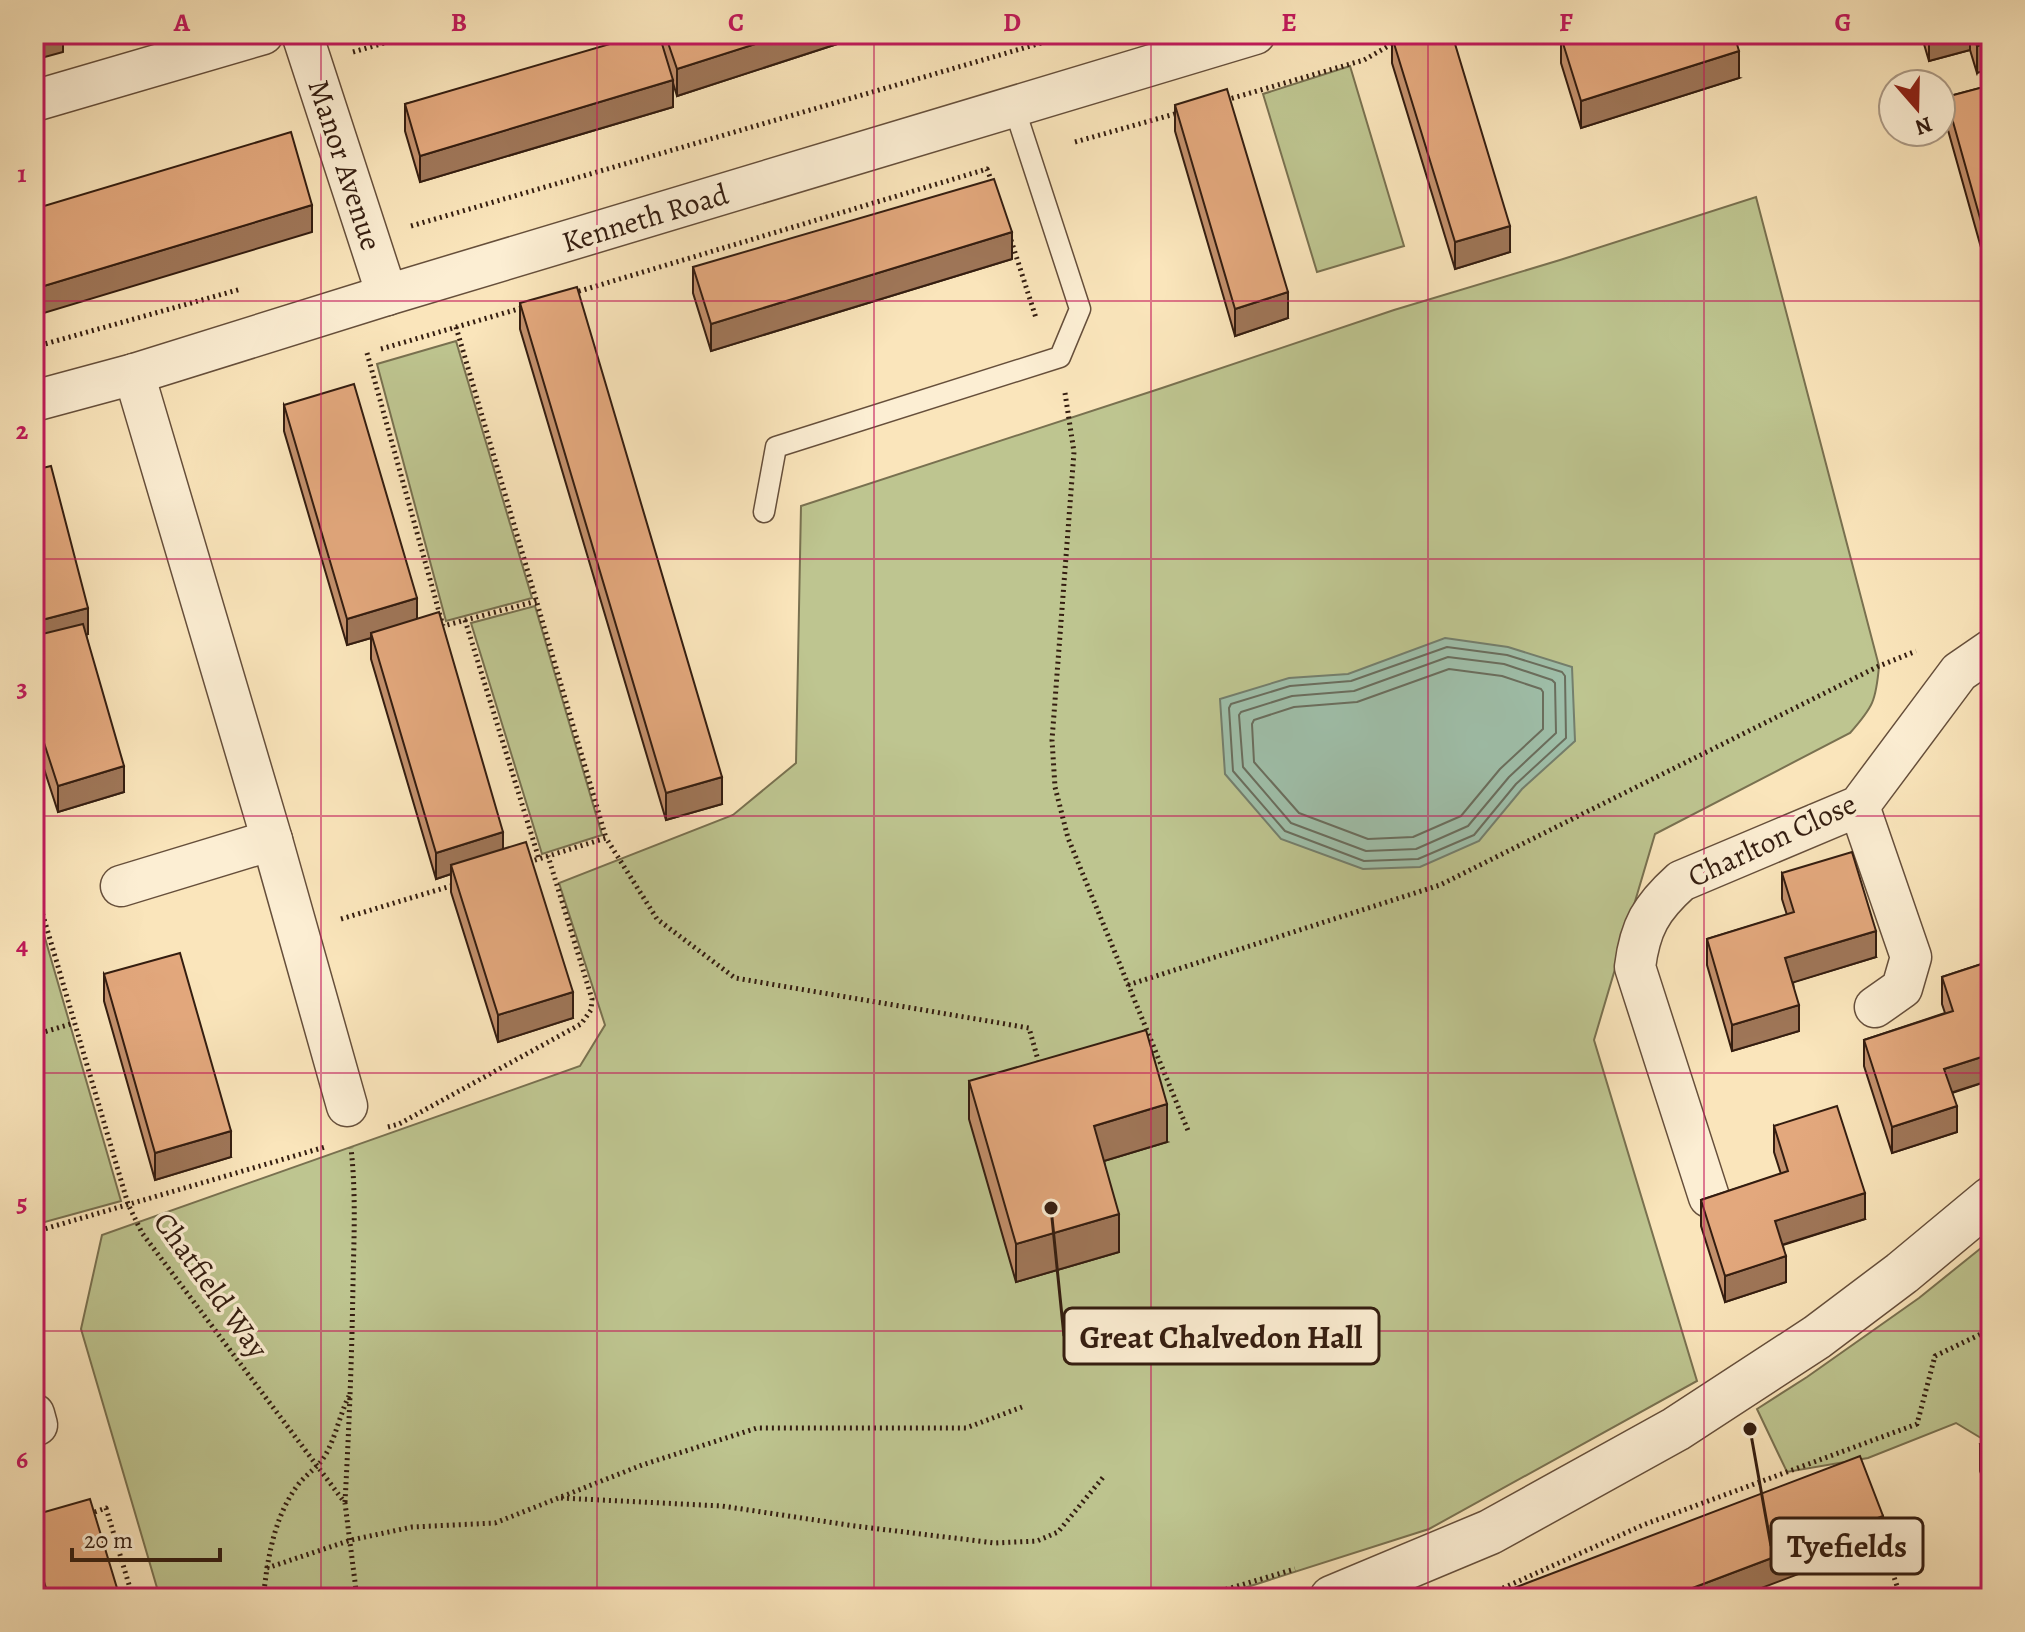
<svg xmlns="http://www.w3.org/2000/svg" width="2025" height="1632" font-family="Alegreya,serif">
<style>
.green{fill:#bec590;stroke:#797150;stroke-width:2}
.water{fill:#9fc0ab;stroke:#747f6d;stroke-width:2}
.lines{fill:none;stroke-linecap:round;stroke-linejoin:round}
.shore{stroke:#6a6e5e;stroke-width:2}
.service-casing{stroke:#664f3b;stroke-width:23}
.minor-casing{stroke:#664f3b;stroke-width:43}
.tertiary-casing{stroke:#664f3b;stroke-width:47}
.path{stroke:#341d10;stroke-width:5;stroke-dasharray:2 4;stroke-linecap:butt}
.service{stroke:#fceed3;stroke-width:20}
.minor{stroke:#fceed3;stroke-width:40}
.tertiary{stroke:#fceed3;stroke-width:44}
.wall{fill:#c3906c;stroke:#341d10;stroke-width:2}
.shaded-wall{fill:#9f7658;stroke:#341d10;stroke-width:2}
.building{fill:#e3a87d;stroke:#341d10;stroke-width:2}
.grid{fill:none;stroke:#c2185b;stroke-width:2;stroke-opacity:0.55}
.labels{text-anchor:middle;stroke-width:7;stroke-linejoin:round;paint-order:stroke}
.street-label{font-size:30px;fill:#341d10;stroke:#fceed3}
.leader{fill:none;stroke:#341d10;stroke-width:3}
.callout-dot{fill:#341d10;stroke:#fceed3;stroke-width:3}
.callout{fill:#fceed3;stroke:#341d10;stroke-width:3}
.callout-label{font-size:32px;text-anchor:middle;font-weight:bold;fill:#341d10}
.neatline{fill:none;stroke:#c2185b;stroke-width:3}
.grid-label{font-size:26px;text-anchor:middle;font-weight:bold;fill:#c2185b}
</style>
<rect width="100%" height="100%" fill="#fae5bb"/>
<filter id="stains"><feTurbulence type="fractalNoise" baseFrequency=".0025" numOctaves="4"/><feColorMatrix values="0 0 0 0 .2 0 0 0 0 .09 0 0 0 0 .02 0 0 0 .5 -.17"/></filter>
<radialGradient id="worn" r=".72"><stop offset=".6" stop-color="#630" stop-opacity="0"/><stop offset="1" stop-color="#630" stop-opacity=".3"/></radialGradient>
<g class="green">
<polygon points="1350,66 1404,246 1317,272 1263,94"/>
<path d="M1756,197L1879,666C1876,701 1873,707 1850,733L1655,834L1594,1040L1697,1381L1429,1529L1213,1598H160L81,1329L102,1235L580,1066L605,1025L559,883L733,815L796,763L801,506L1162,388L1394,310L1560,260Z"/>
<polygon points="456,341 532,598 446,621 377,364"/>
<polygon points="535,606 602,835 542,854 471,623"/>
<polygon points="34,900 121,1201 34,1225"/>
<polygon points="1991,1240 1991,1444 1956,1423 1868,1458 1787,1472 1757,1409 1807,1377 1919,1298"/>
</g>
<polygon class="water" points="1445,638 1508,647 1572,667 1575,741 1522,789 1479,841 1420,867 1363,869 1281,839 1225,774 1220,699 1289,678 1348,674"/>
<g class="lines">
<g class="shore">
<polygon points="1447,647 1507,655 1562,672 1565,676 1566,738 1516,784 1474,835 1418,859 1364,861 1285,831 1233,771 1229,708 1231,704 1290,686 1351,681"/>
<polygon points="1448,657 1504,664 1552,680 1555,683 1556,733 1509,777 1468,826 1416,849 1366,851 1291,823 1243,767 1239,715 1241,712 1292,696 1354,691"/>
<polygon points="1449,669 1502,676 1541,689 1543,692 1543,729 1500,769 1461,816 1413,837 1368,839 1299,813 1254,762 1252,724 1254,720 1294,707 1357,702"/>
</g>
<defs>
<polyline id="service" points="764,512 776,447 1060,357 1080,309 1014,107"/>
<g id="minor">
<polyline points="302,34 387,295"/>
<polyline points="34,101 263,34"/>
<polyline points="134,374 272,840 347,1106"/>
<polyline points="34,401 134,374 387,295 1255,34"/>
<polyline points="1859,806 1911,957 1902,988 1875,1007"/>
<polyline points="121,886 272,840"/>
<path d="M1709,1197L1635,967C1640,927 1651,908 1681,881L1859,806L1959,672L1991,650"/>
<polyline points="34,1414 37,1425"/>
</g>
<polyline id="tertiary" points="1332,1598 1490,1532 1676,1429 1817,1337 1902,1273 1991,1199"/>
</defs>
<use href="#service" class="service-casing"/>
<use href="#minor" class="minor-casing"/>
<use href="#tertiary" class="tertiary-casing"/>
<g class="path">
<polyline points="353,52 415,34"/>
<polyline points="1226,100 1364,60 1397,41"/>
<polyline points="1075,142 1178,113"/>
<polyline points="411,226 1072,34"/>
<polyline points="1011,240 1036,318"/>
<polyline points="573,293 987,169 993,185"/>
<polyline points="456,327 606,838"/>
<polyline points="34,347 241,289"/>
<polyline points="381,349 525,307"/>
<polyline points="367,353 443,626 537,601"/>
<polyline points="1065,393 1074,452 1052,740 1055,787 1068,838 1189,1133"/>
<polyline points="465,620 539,859"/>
<polyline points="529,862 606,838 657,919 735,978 1029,1028 1040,1067"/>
<polyline points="34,885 128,1204 142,1233 345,1503 357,1598"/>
<polyline points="341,919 454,885"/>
<polyline points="1128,985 1440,885 1879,666 1916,651"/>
<polyline points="34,1035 74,1023"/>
<polyline points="388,1127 399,1124 581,1024 591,1010 592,999 548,856"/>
<polyline points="34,1232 325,1147"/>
<polyline points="561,1498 722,1506 855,1526 995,1543 1037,1541 1058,1532 1105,1475"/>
<path d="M345,1502C349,1429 352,1355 353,1282C354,1238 356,1192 351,1148"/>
<polyline points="89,1514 106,1508 133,1598"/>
<polyline points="1881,1538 1901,1598"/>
<path d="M267,1568C272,1539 279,1511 297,1486C306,1474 319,1467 326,1454C336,1436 340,1414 349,1396"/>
<polyline points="263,1598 267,1568 351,1540 412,1527 495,1523 642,1465 757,1428 966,1428 1022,1407"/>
<polyline points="1197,1598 1295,1569"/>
<polyline points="1481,1598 1643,1525 1917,1424 1935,1356 1981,1334 1991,1316"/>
</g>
<use href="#service" class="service"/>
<use href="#minor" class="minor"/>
<use href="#tertiary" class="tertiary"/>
</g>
<g class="wall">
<polygon points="661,34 868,34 677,96 673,83 673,107 420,182 405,131 405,104 661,43"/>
<polygon points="1921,34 1991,34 1977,73 1970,50 1929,61"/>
<polygon points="1392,37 1510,252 1455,269 1392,63"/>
<polygon points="1561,37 1739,78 1581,128 1561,63"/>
<polygon points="1991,85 1991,309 1989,302 1989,276 1946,123 1946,97"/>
<polygon points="1175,105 1288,318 1235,336 1175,131"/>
<polygon points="1012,259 711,351 693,293 693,267"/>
<polygon points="520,303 722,804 666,820 520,329"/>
<polygon points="284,405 417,619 503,849 573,1018 498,1042 451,892 451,874 436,879 371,659 371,638 347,645 284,431"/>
<polygon points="34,470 88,634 86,635 124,792 58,812 34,738"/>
<polygon points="1782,873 1876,957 1793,982 1799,1031 1732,1051 1707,965 1707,939 1787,915 1782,899"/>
<polygon points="1991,961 1991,1080 1952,1093 1957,1132 1892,1153 1864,1066 1864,1040 1945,1013 1942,1004 1942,977"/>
<polygon points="104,974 231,1157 155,1180 104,1001"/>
<polygon points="969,1081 1167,1142 1104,1161 1119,1252 1016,1282 969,1119"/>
<polygon points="1774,1126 1865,1219 1783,1245 1786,1282 1725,1302 1701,1226 1701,1200 1781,1174 1774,1152"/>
<polygon points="1991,1440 1991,1499 1980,1471 1980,1444"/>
<polygon points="34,1515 120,1598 41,1598 34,1575"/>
</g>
<g class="shaded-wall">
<polygon points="91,34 121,34 91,41"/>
<polygon points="787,34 868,34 677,96 677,69"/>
<polygon points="1932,34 1970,34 1970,50 1929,61 1929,35"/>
<polygon points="63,39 63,52 34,60 34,47"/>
<polygon points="1991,42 1991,68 1977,73 1977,46"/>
<polygon points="1739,51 1739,78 1581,128 1581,101"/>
<polygon points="673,80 673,107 420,182 420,156"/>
<polygon points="312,205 312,232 34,316 34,289"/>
<polygon points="1510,226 1510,252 1455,269 1455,242"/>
<polygon points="1012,232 1012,259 711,351 711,324"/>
<polygon points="1288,292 1288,318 1235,336 1235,309"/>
<polygon points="417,598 417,624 371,633 371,638 347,645 347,619"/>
<polygon points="88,608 88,634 34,649 34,622"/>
<polygon points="124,766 124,792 58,812 58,786"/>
<polygon points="722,777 722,804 666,820 666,793"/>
<polygon points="503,832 503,859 451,865 451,874 436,879 436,853"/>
<polygon points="1876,931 1876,957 1785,985 1785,958"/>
<polygon points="573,992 573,1018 498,1042 498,1015"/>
<polygon points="1799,1005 1799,1031 1732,1051 1732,1025"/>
<polygon points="1991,1054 1991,1080 1944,1095 1944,1069"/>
<polygon points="1167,1104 1167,1142 1094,1164 1094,1126"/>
<polygon points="1957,1106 1957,1132 1892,1153 1892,1127"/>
<polygon points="231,1131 231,1157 155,1180 155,1153"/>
<polygon points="1865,1193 1865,1219 1775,1247 1775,1221"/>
<polygon points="1119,1214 1119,1252 1016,1282 1016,1244"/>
<polygon points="1786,1256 1786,1282 1725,1302 1725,1276"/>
<polygon points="1883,1516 1883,1542 1735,1598 1666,1598"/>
</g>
<g class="building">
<polygon points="34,34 62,34 63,39 34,47"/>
<polygon points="644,34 659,34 673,80 420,156 405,104"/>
<polygon points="665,34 787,34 677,69"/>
<polygon points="1402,34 1452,34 1510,226 1455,242 1392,37"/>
<polygon points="1570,34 1734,34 1739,51 1581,101 1561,37"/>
<polygon points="1973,34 1991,34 1991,42 1977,46"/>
<polygon points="1991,85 1991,257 1946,97"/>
<polygon points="1227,89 1288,292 1235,309 1175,105"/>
<polygon points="291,132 312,205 34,289 34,209"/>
<polygon points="994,179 1012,232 711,324 693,267"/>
<polygon points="577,287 722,777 666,793 520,303"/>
<polygon points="354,384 417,598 347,619 284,405"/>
<polygon points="51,466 88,608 34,622 34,470"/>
<polygon points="439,612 503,832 436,853 371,633"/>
<polygon points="83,624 124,766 58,786 34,712 34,636"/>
<polygon points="526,842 573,992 498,1015 451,865"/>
<polygon points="1852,852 1876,931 1785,958 1799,1005 1732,1025 1707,939 1794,912 1782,873"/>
<polygon points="180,953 231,1131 155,1153 104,974"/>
<polygon points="1991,961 1991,1054 1944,1069 1957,1106 1892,1127 1864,1040 1953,1011 1942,977"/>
<polygon points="1146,1030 1167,1104 1094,1126 1119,1214 1016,1244 969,1081"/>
<polygon points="1837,1106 1865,1193 1775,1221 1786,1256 1725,1276 1701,1200 1788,1171 1774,1126"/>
<polygon points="1991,1440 1991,1472 1980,1444"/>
<polygon points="1860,1456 1883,1516 1666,1598 1518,1598 1514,1588"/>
<polygon points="90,1499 120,1598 49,1598 34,1549 34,1515"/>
</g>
<path class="grid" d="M321,34V1598M597,34V1598M874,34V1598M1151,34V1598M1428,34V1598M1704,34V1598M34,301H1991M34,559H1991M34,816H1991M34,1073H1991M34,1331H1991"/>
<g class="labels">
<g class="street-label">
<text transform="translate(345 165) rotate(72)" y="10">Manor Avenue</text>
<text transform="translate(645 218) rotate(-17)" y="10">Kenneth Road</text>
<text transform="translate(1772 840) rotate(-25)" y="10">Charlton Close</text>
<text transform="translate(211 1285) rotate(54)" y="10">Chatfield Way</text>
</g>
</g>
<path class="leader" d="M1051 1208L1064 1336M1750 1429L1771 1546"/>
<g class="callout-dot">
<circle cx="1051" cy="1208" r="8"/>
<circle cx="1750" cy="1429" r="8"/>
</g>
<g class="callout">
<rect x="1064" y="1308" width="315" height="56" rx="8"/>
<rect x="1771" y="1518" width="152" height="56" rx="8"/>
</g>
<g class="callout-label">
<text x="1221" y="1348">Great Chalvedon Hall</text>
<text x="1847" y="1557">Tyefields</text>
</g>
<rect width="2025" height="1632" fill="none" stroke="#fae5bb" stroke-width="88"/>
<g transform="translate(1917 108) rotate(160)"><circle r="38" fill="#fceed3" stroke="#ac9a85" stroke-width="2"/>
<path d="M0-6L14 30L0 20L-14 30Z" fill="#8f2418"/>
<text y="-12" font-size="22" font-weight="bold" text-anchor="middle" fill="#341d10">N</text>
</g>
<path d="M72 1548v12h148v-12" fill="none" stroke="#341d10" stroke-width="4"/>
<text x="84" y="1548" font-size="24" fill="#341d10" stroke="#fceed3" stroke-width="6" paint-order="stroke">20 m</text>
<rect x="44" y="44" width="1937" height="1544" class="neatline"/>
<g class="grid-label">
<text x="182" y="31">A</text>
<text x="459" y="31">B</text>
<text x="736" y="31">C</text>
<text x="1012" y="31">D</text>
<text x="1289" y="31">E</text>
<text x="1566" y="31">F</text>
<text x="1843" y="31">G</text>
<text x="22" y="182">1</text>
<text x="22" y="439">2</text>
<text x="22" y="696">3</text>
<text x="22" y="954">4</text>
<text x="22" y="1211">5</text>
<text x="22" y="1468">6</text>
</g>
<rect width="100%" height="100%" filter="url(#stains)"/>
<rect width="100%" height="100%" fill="url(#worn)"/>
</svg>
